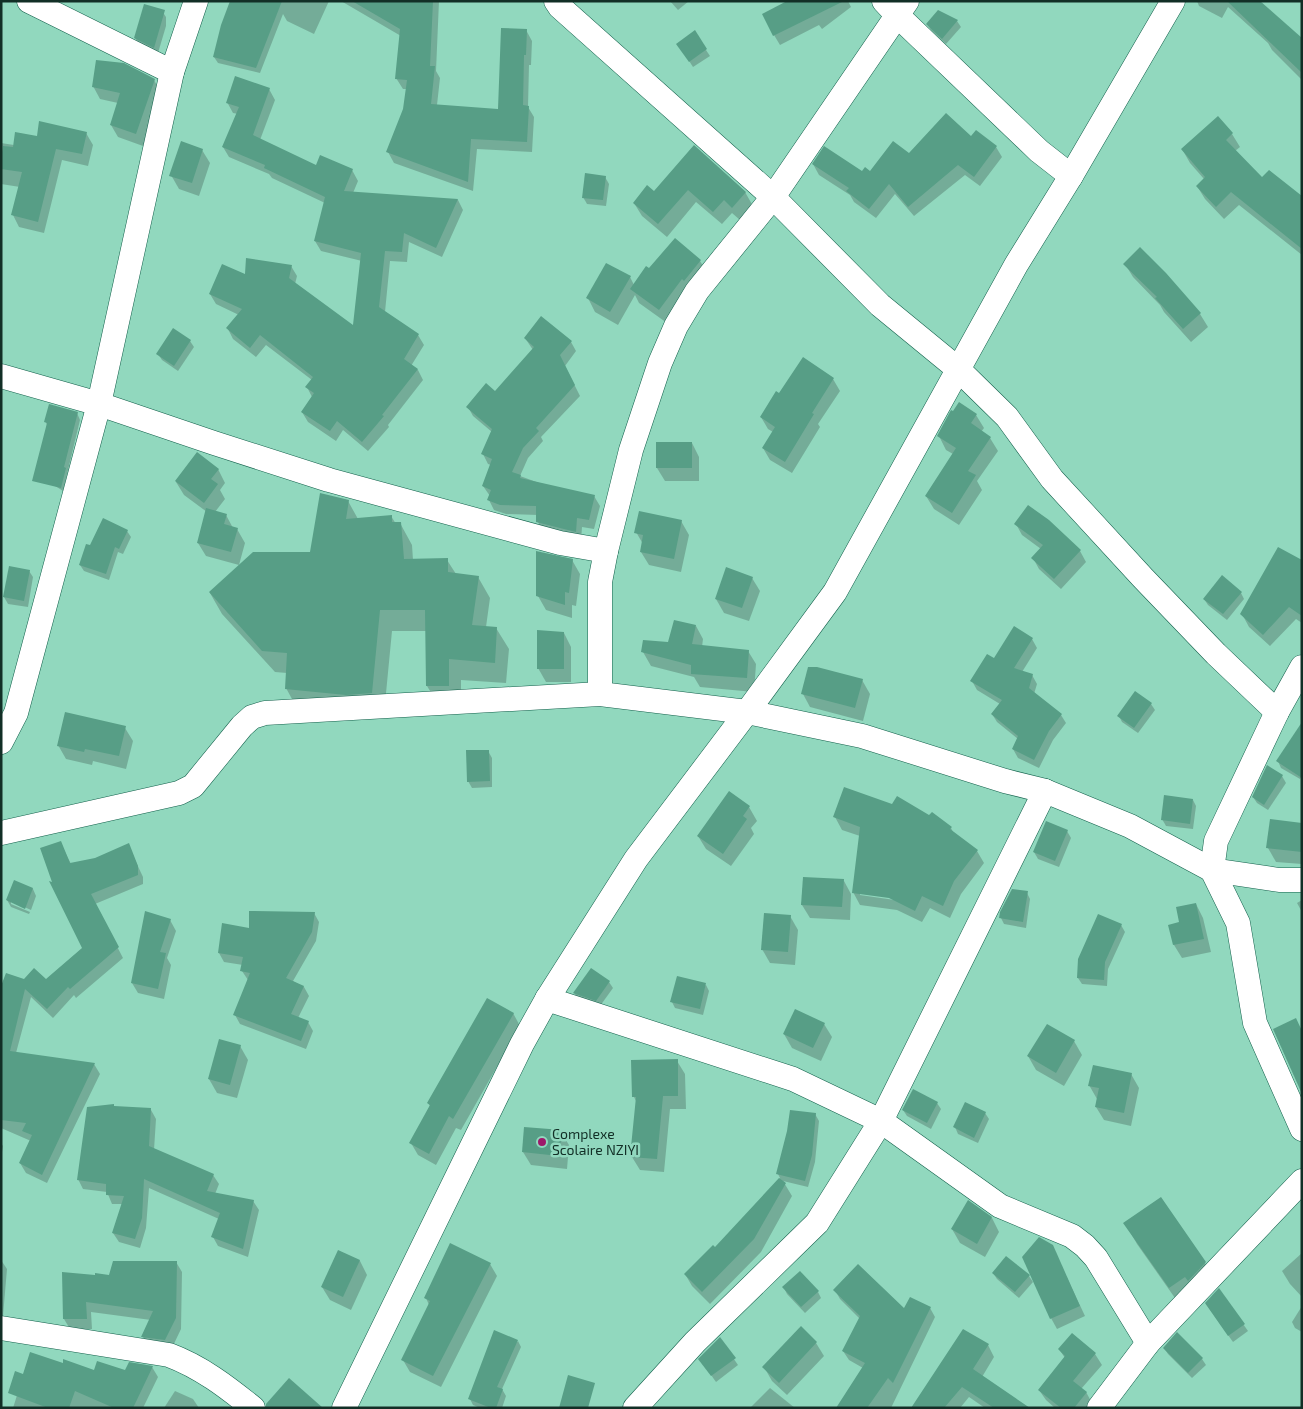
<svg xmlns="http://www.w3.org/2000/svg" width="1303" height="1409" font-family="'Exo 2',sans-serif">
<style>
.shadow{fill:#0003;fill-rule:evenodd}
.building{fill:#579e86}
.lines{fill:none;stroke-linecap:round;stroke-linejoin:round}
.street-casing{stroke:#12604b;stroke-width:25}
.street{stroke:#fff;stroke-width:24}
.poi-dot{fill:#9e196a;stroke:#91d8be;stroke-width:2}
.labels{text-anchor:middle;stroke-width:5;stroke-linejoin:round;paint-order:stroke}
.poi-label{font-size:14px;fill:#122f26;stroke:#91d8be;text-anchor:start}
</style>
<rect width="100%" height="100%" fill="#91d8be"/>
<g class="shadow">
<polygon points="231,1 329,1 314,34 287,21 283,14 260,73 218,63 214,57"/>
<polygon points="341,1 439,1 436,71 440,78 437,105 499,111 526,30 532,41 531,65 529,65 528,107 534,117 532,152 477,149 473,191 394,163 388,152 404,109 407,89 403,89 396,78 401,36"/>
<polygon points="670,1 689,1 678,10"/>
<polygon points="790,1 848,1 851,7 822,29 819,25 780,45 774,35"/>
<polygon points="1197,1 1259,1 1302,40 1302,80 1272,50 1268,43 1228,7 1222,18 1199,6"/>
<polygon points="162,11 166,17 166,26 158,53 139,44 135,38"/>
<polygon points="957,21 961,27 946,44 931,30 927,24"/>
<polygon points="694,32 710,56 693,67 682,50"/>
<polygon points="154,80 161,93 143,146 118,137 111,125 118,103 100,99 93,86"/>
<polygon points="269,89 275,100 260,140 317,167 352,170 358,181 353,193 458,200 463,210 442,257 409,242 407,262 390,261 385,312 418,335 424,345 411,366 418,370 423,380 388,425 389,427 368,451 343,430 336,441 308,422 302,412 312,397 307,387 312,380 266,345 256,357 233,339 228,329 239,315 216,304 210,294 246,276 291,266 297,276 295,284 354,328 362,261 321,251 315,241 325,203 272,178 269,174 229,157 223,147 238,114 233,113 227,102"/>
<polygon points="86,133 93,145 88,166 62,160 44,233 19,227 13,215 20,187 1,184 1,143 14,145 38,137"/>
<polygon points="1232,134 1240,147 1235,151 1263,179 1302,197 1302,255 1239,205 1224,219 1205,199 1197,186 1204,179 1190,163 1182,149"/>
<polygon points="972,138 996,147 1002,157 980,186 965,175 914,216 895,194 876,218 854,202 850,195 819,175 813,164 862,173 870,172 909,155"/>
<polygon points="694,146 745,192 753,206 740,220 732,213 722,224 696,202 667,237 642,216 634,203 654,193"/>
<polygon points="202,150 210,163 199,196 179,189 171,175"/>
<polygon points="605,177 609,184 606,206 587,204 583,197"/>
<polygon points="700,261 708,274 667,323 639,303 635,295 618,325 595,312 588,298 630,277 634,285 649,270"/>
<polygon points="1125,264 1165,274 1200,314 1208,327 1191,342 1164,312 1160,305 1133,277"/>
<polygon points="525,338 571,342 576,351 565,366 580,396 541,437 543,441 528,458 520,476 542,484 594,496 600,506 594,529 582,527 581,541 543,532 538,522 538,515 506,514 494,510 489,500 490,496 483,486 491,465 488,464 483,454 492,432 473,416 468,407 495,393 533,350"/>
<polygon points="190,341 194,347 178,371 162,360 158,354"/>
<polygon points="803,359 833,379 840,391 818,424 820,427 792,473 770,460 763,448 773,432 768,429 761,417 780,395"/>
<polygon points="77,413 80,420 63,491 40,476 47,425 46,422"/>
<polygon points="976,415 984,428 981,432 990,438 998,451 977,481 982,490 959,525 934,509 926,496 953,454 946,450 939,436"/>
<polygon points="692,443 699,457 699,481 665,481 657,468"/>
<polygon points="218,469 225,483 220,490 225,499 215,512 226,515 233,528 237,529 245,543 239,565 206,556 198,543 207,512 184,495 176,482"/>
<polygon points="348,501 358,519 391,516 396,524 400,523 412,545 413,560 447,560 456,574 478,577 490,598 486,627 496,628 509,649 506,683 461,680 461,707 440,707 427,686 427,631 392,631 384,714 298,710 286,688 287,673 275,672 222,614 210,593 311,553"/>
<polygon points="681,521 689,535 681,572 649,565 641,552 643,544 636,532"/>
<polygon points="1016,524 1080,551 1086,562 1061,589 1039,569 1033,558 1041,549 1022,535"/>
<polygon points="127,531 131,537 123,554 118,552 109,580 84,571 80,565"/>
<polygon points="572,560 580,574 576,606 572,605 572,618 546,610 538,596"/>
<polygon points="1302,564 1302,623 1296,619 1270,646 1249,627 1242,614"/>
<polygon points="10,568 29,571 33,577 28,607 8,604 4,597"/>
<polygon points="752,578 760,591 749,621 724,613 716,599"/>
<polygon points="1241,593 1244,599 1227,620 1208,605 1204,599"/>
<polygon points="696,626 703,639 702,647 748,651 756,664 754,692 700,687 694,677 651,666 643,652 669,644"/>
<polygon points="1015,628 1032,639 1037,648 1022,672 1032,675 1037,684 1034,694 1061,715 1066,723 1053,740 1039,768 1018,758 1013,749 1018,739 997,722 992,714 1000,704 977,690 972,681 994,660"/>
<polygon points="564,633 571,647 571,682 546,682 538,668"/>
<polygon points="862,680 870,694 863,721 810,707 803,694"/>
<polygon points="1151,704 1155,710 1138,733 1122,722 1119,716"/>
<polygon points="125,728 133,741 126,769 93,761 92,765 66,759 58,745"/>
<polygon points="488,751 492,758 492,787 472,788 468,781"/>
<polygon points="1278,761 1302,776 1300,779 1281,768"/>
<polygon points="1268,767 1282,776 1286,783 1268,810 1257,803 1253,797"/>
<polygon points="1193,800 1196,806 1193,829 1166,826 1162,819"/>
<polygon points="749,807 757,821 751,828 754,834 731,866 706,849 698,836"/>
<path d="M835,817L951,828L954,834L977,851L984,863L961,894L950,918L930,908L922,922L897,910L860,905L853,892L860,836L842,830ZM860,892L895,897V900L860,895Z"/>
<polygon points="1302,824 1302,864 1276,862 1268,848"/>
<polygon points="1067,831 1071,838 1059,867 1038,859 1034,852"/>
<polygon points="60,842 71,864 96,859 128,845 143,877 143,884 95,904 123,958 76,998 74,995 53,1018 31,997 16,1053 94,1064 100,1074 47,1183 26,1173 20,1163 31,1141 1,1128 1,989 24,981 46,980 83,948 54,884"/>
<polygon points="844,881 851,894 850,920 810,918 802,905"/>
<polygon points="15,882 33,889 36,896 31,910 11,901 11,904 30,912 29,914 11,907 7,900"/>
<polygon points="1027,893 1030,899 1026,928 1004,924 1001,918"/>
<polygon points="1302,900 1302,912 1297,903"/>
<polygon points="1196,904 1203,918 1211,952 1182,958 1174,945 1170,926 1180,923"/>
<polygon points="314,913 319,922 316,941 293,981 304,987 309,996 298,1018 308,1022 313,1031 306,1049 240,1024 235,1015 248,980 242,971 243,965 224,962 219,953 250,929"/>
<polygon points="790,916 798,930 795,965 770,963 762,949"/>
<polygon points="170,920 176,931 167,958 171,965 164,999 138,993 132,983"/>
<polygon points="1121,925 1125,932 1108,969 1107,986 1082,984 1078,978"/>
<polygon points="609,982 613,988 600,1006 578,999 574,993"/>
<polygon points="706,985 709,991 703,1015 675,1008 672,1002"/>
<polygon points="513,1013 520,1026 461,1130 456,1128 436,1165 418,1155 411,1143 430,1106 428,1103"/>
<polygon points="824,1024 832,1037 821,1061 792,1048 784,1034"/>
<polygon points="1074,1041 1082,1055 1064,1086 1036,1070 1028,1056"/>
<polygon points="240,1046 248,1060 237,1098 217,1093 209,1079"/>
<polygon points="677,1061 685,1074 686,1109 670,1109 664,1172 640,1170 632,1157 637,1103 634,1097"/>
<polygon points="1131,1074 1139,1088 1131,1126 1104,1120 1096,1107 1097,1099 1089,1085"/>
<polygon points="937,1103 941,1109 931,1129 907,1116 903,1110"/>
<polygon points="114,1107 151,1110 156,1119 154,1150 213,1175 219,1184 215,1194 253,1201 259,1210 248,1257 218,1246 213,1237 219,1219 149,1188 146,1228 140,1248 119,1242 113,1233 122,1204 112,1204 107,1192 83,1189 78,1179"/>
<polygon points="985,1113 989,1119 978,1143 958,1134 955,1127"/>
<polygon points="815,1114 819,1121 815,1162 808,1187 783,1181 792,1196 761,1252 710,1304 692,1286 685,1274 715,1249 780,1178 778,1174"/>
<polygon points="561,1132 569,1145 567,1169 531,1165 523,1152"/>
<polygon points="1,1143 3,1146 1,1158"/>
<polygon points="968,1202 992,1218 999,1232 985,1257 960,1243 952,1229"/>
<polygon points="1125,1223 1205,1263 1217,1283 1182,1308 1137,1244"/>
<polygon points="1052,1246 1085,1316 1057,1329 1051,1318"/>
<polygon points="339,1251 360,1261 367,1275 351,1310 330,1300 322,1287"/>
<polygon points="1302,1253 1302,1297 1290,1284 1282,1271"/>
<polygon points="1,1260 7,1269 3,1316 1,1315"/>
<polygon points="176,1262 182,1272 181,1329 171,1350 148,1346 143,1337 151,1320 91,1312 92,1329 70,1329 64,1319 110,1276"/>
<polygon points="490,1264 497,1276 441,1387 410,1372 403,1360 429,1305 426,1298"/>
<polygon points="993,1273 1029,1276 1033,1282 1019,1298 997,1279"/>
<polygon points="784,1288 818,1292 821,1298 805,1313 787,1294"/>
<polygon points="835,1290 905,1310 930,1308 935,1317 891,1408 837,1408 863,1368 849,1360 843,1351 860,1319 840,1299"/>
<polygon points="1219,1290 1248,1331 1233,1342 1206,1304"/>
<polygon points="1302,1306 1302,1332 1295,1328 1292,1322"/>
<polygon points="801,1328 816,1343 824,1356 787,1395 772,1381 764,1367"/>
<polygon points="1072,1334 1095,1354 1102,1365 1081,1389 1086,1392 1092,1403 1089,1408 1055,1408 1046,1400 1039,1390 1065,1358 1059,1349"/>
<polygon points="720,1339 738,1365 716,1382 704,1365"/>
<polygon points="518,1341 521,1347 502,1389 506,1396 502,1408 480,1408 473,1405 470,1399"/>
<polygon points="988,1345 994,1357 982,1377 1017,1408 985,1408 969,1397 960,1408 912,1408"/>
<polygon points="1164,1348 1202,1359 1206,1365 1192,1378 1168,1354"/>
<polygon points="30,1354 65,1365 95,1372 126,1372 152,1367 158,1377 143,1408 13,1408"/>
<polygon points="770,1388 795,1408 750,1408"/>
<polygon points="175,1391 193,1399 199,1408 164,1408"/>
</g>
<g class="building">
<polygon points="230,1 282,1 256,68 213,57 221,25"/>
<polygon points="352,1 433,1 430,66 435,66 431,104 498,109 501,28 527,29 526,55 524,55 523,105 529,106 527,142 471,139 468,182 386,152 403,109 407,80 395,79 400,29"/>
<polygon points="787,1 844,1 773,36 762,14"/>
<polygon points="1227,1 1260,1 1302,38 1302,73"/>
<polygon points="144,4 165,10 154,48 134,38"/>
<polygon points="938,10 958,20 942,39 926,24"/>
<polygon points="695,30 707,49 689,62 676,44"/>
<polygon points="96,60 124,63 155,79 136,134 110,125 120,93 92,87"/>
<polygon points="235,76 270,88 253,135 316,165 320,155 353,169 344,191 458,199 436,248 404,233 402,252 385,251 379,307 419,334 404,359 418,369 382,415 384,416 362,442 337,421 330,431 301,412 314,393 305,387 313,377 260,335 250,348 226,328 242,309 209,294 222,264 245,274 246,258 292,265 289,278 353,325 361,253 314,241 325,197 264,168 265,165 222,147 239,107 226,103"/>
<polygon points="946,113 971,136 976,130 997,146 974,177 958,165 908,207 889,184 869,209 846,191 849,188 812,164 824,146 862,171 865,167 870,171 893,141 909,153"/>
<polygon points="1218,116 1233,133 1226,140 1262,177 1269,170 1302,196 1302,249 1231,192 1216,207 1196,186 1205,177 1181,149"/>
<polygon points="39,121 87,132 82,154 56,149 38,222 11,215 22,172 1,169 1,159 3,146 13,147 15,132 37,136"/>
<polygon points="181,141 203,149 192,183 169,176"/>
<polygon points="694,145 746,192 732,208 724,200 713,212 688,190 658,224 633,203 647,185 654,191"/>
<polygon points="585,173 606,176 603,200 582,198"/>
<polygon points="675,238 701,260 684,281 682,279 659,310 630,289 646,266 649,268"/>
<polygon points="1140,247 1166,273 1201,313 1183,329 1155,298 1157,297 1123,264"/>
<polygon points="606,263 631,276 610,312 586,298"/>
<polygon points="541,316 572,341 560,355 575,385 536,428 539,431 523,448 512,472 521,475 520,478 595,495 589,520 577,518 576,532 536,522 536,506 500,505 487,500 491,490 482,486 492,459 481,454 492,429 466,407 486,383 495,391 534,347 524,338"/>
<polygon points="173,328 191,340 174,366 156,354"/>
<polygon points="803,357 834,378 812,413 814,414 785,462 762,448 775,427 760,417 776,391 779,393"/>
<polygon points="959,402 977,414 971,423 991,437 968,471 976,475 952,513 925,496 956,448 937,436 951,410 953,411"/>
<polygon points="49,404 78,412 64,467 66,468 61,488 32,481 47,423 44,422"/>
<rect x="656" y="442" width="36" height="26"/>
<polygon points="197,452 219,469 211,479 218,484 204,503 175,481"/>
<polygon points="320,493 349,500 346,519 392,515 392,522 401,522 404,559 448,558 448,572 479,576 472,625 497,627 495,663 449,659 449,686 426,686 425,610 380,610 372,693 346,695 285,689 287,653 262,651 209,592 253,552 310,552"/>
<polygon points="1028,505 1049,520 1081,550 1054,579 1031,558 1043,545 1014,524"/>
<polygon points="206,508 227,514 224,524 238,528 231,552 197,543"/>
<polygon points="639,511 682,520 674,559 640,552 643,535 634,533"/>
<polygon points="103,518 128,530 119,549 115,547 106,574 79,565 86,544 90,545"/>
<polygon points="1278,547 1302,560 1302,616 1289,607 1263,635 1240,614"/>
<polygon points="536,551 573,559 569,593 565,592 565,605 536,596"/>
<polygon points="9,566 30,570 24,601 3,597"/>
<polygon points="726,567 753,577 742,608 715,599"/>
<polygon points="1222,575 1242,592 1223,614 1203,599"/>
<polygon points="674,620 696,625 692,644 749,650 747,678 691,674 691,665 641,652 643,640 668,642"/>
<polygon points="1014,626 1033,638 1014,668 1033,674 1029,688 1062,714 1049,731 1034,760 1012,749 1018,736 991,714 1002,700 970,681 987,654 994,658"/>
<polygon points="537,630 564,632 564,669 537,669"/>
<polygon points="808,667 817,667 863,679 855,708 801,694"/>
<polygon points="1135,691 1152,703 1134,728 1117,716"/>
<polygon points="65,712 126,726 119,756 85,749 84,752 57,746"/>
<polygon points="1302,722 1302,778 1276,761"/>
<polygon points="466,750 489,750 490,781 467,782"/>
<polygon points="1267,765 1283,775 1264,805 1252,797"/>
<polygon points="844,787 892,804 897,796 929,815 932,812 952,827 950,829 978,850 954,881 943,906 922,896 915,911 889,898 852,893 860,827 833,817"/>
<polygon points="729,791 750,806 743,816 747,819 723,854 697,836"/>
<polygon points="1164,795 1193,799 1190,824 1161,820"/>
<polygon points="1270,819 1302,823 1302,852 1266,848"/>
<polygon points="1046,821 1068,830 1055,861 1033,852"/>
<polygon points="61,841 70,863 95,858 129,843 138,866 138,875 91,894 119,947 70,989 68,987 47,1009 25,989 10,1051 95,1063 42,1175 19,1163 32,1135 22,1131 26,1123 1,1120 1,986 6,973 24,979 34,968 46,979 82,948 49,881 52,882 40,848"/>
<polygon points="803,877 844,879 842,907 801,905"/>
<polygon points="14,880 33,888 25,909 6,900"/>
<polygon points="1012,889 1028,891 1023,922 999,918 1000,912"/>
<polygon points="1196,903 1204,939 1173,945 1168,925 1179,922 1176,907"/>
<polygon points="145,911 171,919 160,952 166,953 158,989 131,983"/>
<polygon points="249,911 315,912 312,932 286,978 304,986 291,1014 309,1021 301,1041 233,1015 250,973 240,971 243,957 218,953 222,923 249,928"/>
<polygon points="764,913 791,915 788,952 761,950"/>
<polygon points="1098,914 1122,924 1105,962 1104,980 1077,978 1078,959"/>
<polygon points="591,968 610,981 596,1001 573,993"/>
<polygon points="677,976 706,983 700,1009 670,1002"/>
<polygon points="487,998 514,1013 453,1119 449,1116 429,1154 409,1143 430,1105 427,1103"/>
<polygon points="795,1009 825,1023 813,1048 783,1034"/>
<polygon points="1296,1018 1302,1031 1302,1094 1273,1029"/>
<polygon points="1047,1024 1075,1040 1056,1073 1027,1056"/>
<polygon points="219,1039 241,1045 230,1085 208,1079"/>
<polygon points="678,1059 678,1096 663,1096 657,1159 630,1157 636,1097 632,1097 631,1060"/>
<polygon points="1093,1065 1132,1073 1124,1113 1095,1107 1099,1088 1088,1086"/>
<polygon points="913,1089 938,1102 927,1123 902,1110"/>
<polygon points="965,1102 986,1112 974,1138 953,1127"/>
<polygon points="114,1104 114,1106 151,1108 149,1146 214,1174 207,1191 254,1200 243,1249 211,1237 220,1213 144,1179 142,1218 135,1239 112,1233 124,1196 106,1195 106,1184 77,1180 87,1107"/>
<polygon points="790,1110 816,1113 812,1155 805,1181 776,1174 787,1131"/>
<polygon points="524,1127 562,1130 559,1156 522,1152"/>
<polygon points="779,1178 786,1183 754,1239 702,1292 684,1274 713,1245 715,1247"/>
<polygon points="1161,1197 1206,1262 1188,1281 1185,1277 1169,1288 1123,1223"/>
<polygon points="968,1200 992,1217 977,1244 951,1229"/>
<polygon points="1039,1237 1053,1245 1080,1306 1050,1319 1022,1257"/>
<polygon points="450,1243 491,1263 433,1376 401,1360 430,1301 424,1298"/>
<polygon points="338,1250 360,1260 343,1297 321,1287"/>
<polygon points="1006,1256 1030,1275 1015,1292 992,1273"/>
<polygon points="113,1261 177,1261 176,1318 165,1340 141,1337 153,1311 86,1302 87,1319 63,1319 62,1272 95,1275 95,1273 109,1275"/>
<polygon points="858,1264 904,1308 910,1297 931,1307 893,1383 888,1378 867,1408 836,1408 865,1363 842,1351 860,1316 833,1290"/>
<polygon points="800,1271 819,1291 801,1307 782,1287"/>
<polygon points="1219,1288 1245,1324 1228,1336 1205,1303"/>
<polygon points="801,1326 817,1342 779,1383 762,1367"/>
<polygon points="963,1329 989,1344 973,1369 1030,1408 994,1408 962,1387 944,1408 911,1408"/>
<polygon points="494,1330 518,1340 497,1387 503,1389 496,1408 491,1408 468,1399"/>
<polygon points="1177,1332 1203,1358 1188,1373 1163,1348"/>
<polygon points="1072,1333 1096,1353 1073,1381 1087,1392 1074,1408 1061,1408 1038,1390 1065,1356 1058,1349"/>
<polygon points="720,1337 736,1358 711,1376 698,1359"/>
<polygon points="30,1352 63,1363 63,1359 94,1370 97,1361 125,1370 129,1362 153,1366 133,1408 114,1408 75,1391 69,1408 48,1408 8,1393 15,1371 23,1374"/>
<polygon points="568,1375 595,1383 588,1408 559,1408"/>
<polygon points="289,1378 323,1408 266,1408 266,1404"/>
</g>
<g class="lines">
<defs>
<g id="street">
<polyline points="29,1 172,72"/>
<polyline points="556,1 560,7 773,197 880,305 958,369 1007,417 1052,479 1143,578 1216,654 1277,712"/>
<polyline points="884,1 897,15 1039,151 1071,176"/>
<polyline points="1,376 99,404 214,443 329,480 560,543 606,551 600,582 600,694"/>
<polyline points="606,551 631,450 660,363 676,326 697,291 773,197 907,1"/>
<polyline points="1302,667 1277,712 1216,841 1212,870 1238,923 1255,1023 1302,1129"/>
<polyline points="1,742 16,713 99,404 172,72 196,1"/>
<polyline points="1,833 179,793 193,786 242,726 252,717 265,713 600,694 747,712 862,736 1005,781 1045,791 1130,826 1212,870 1279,880 1302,880"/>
<polyline points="547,999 793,1079 881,1121 1000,1206 1072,1236 1085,1246 1096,1258 1148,1343"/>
<path d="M1,1328L169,1355C201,1367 227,1387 253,1408"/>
<polyline points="344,1408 522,1044 547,999 636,859 747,712 835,592 1016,265 1071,176 1173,1"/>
<polyline points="635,1408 695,1342 817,1223 881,1121 1045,791"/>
<polyline points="1099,1408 1148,1343 1302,1181"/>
</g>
</defs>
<use href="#street" class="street-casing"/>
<use href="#street" class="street"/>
</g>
<circle class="poi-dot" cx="542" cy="1142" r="5"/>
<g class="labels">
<g class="poi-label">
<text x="552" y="1139">Complexe<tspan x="552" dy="16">Scolaire NZIYI</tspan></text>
</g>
</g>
<rect width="1303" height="1409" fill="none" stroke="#122f26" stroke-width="5"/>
</svg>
